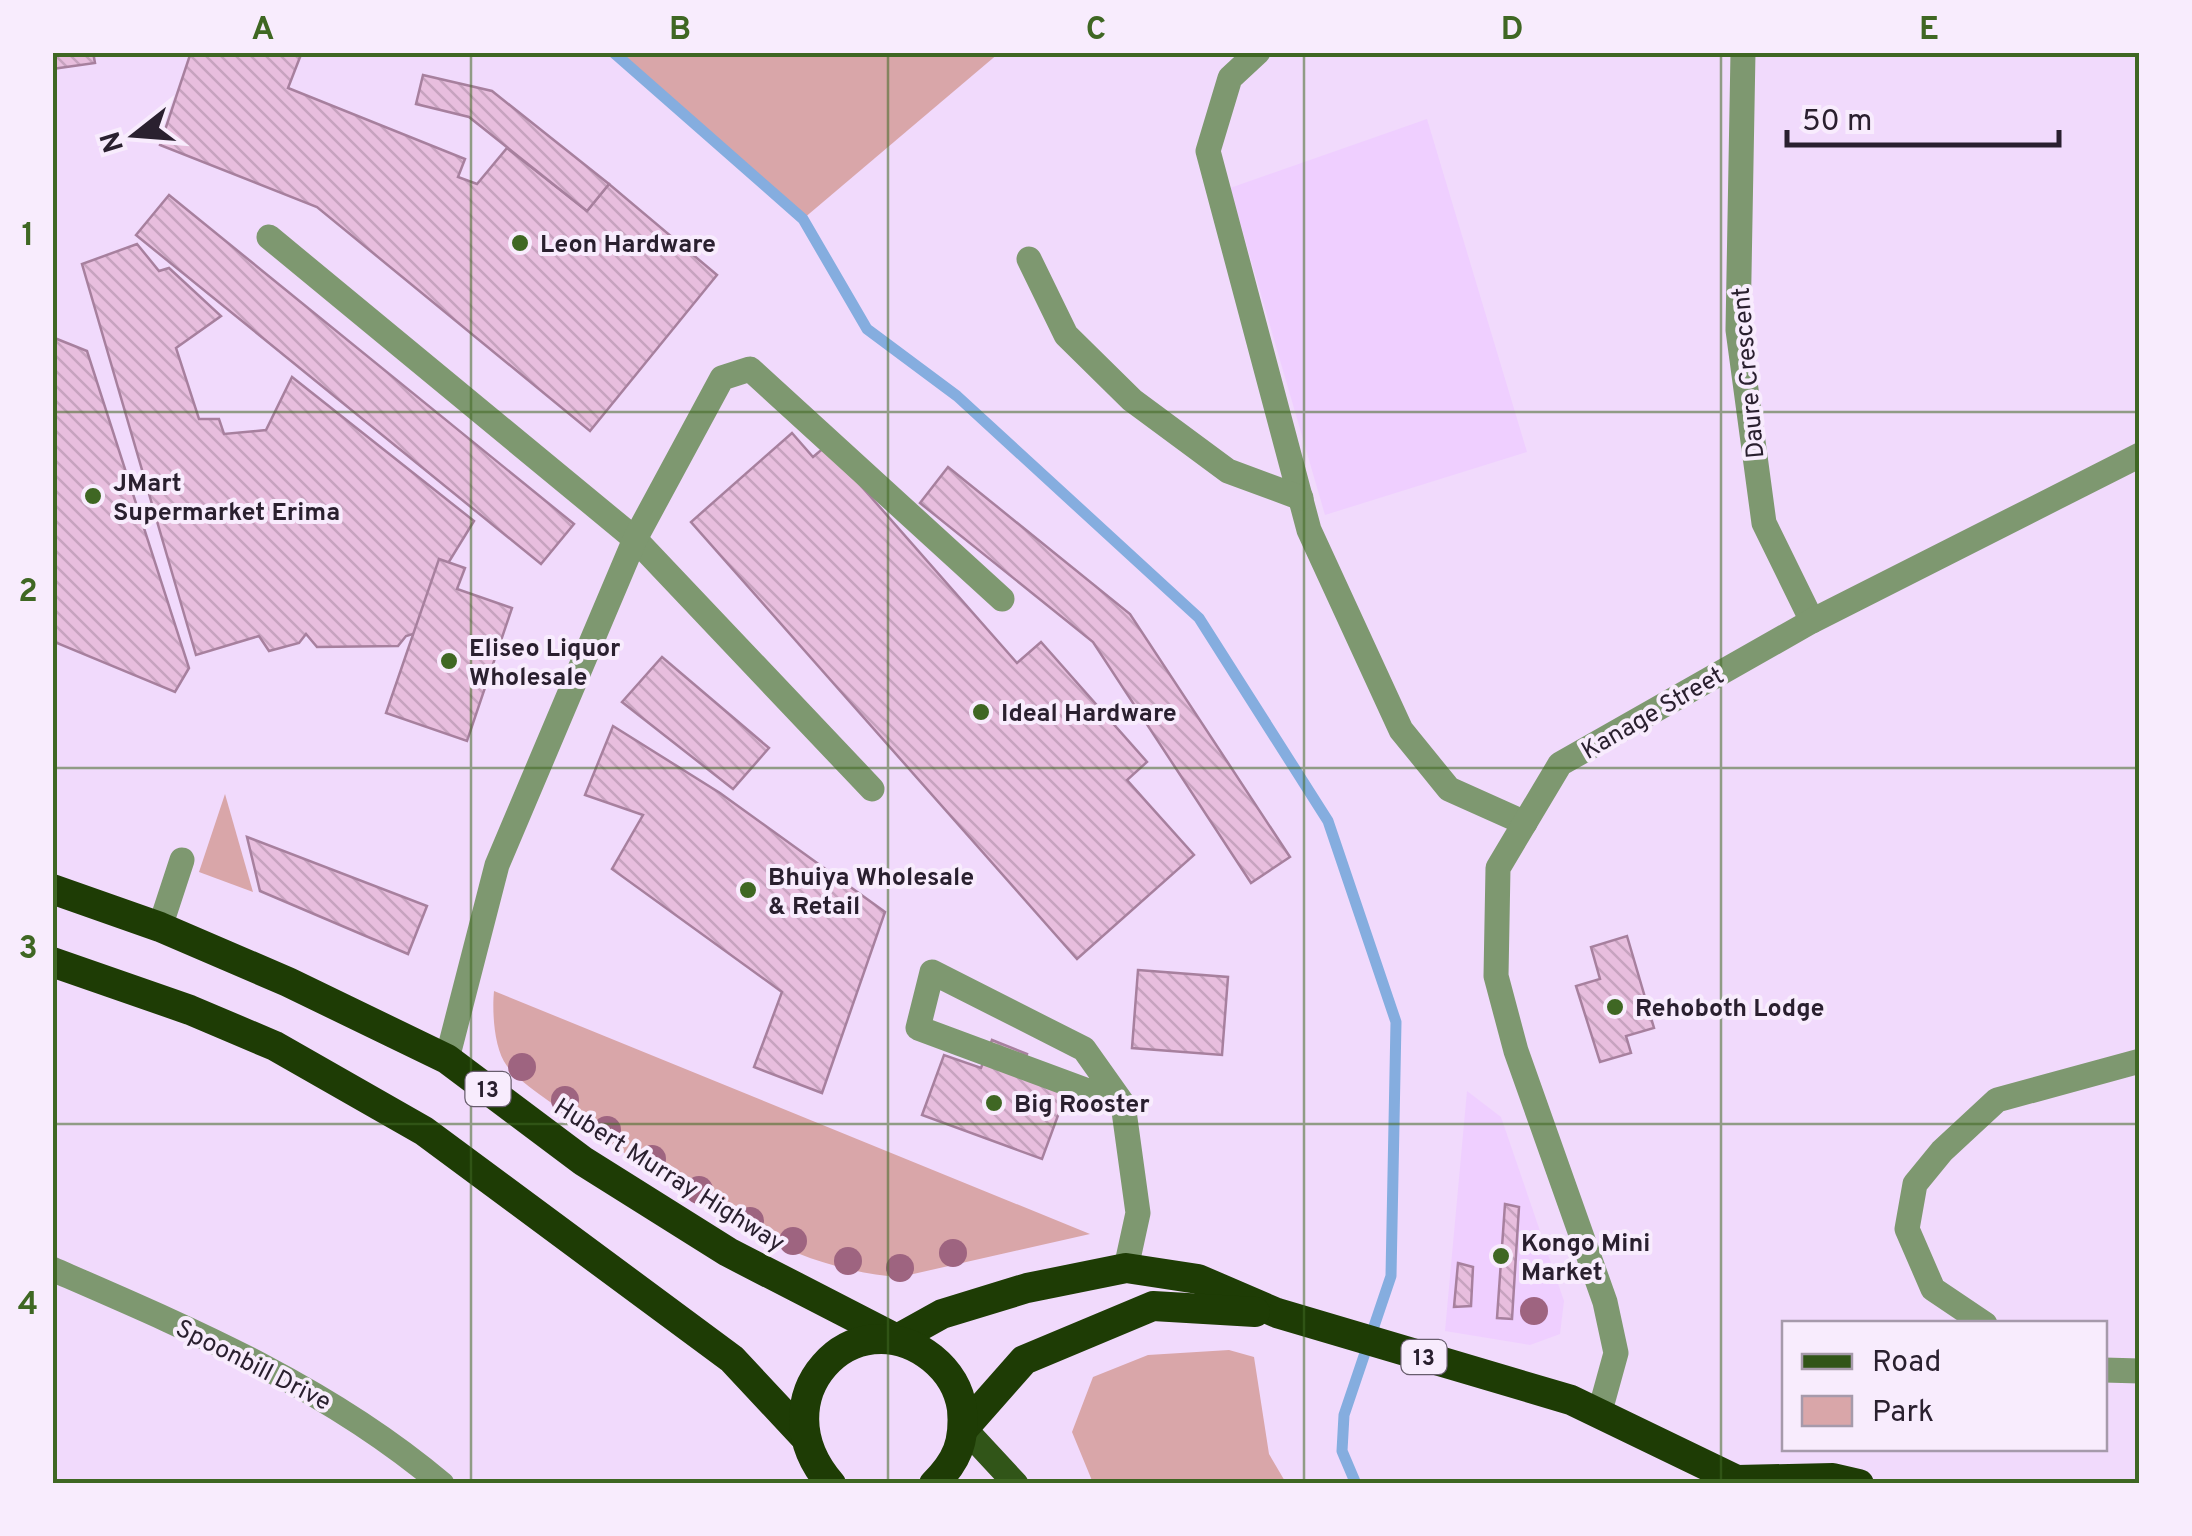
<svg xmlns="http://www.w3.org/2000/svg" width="2192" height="1536" font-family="Overpass,sans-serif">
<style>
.built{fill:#efcfff}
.green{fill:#d9a6a9}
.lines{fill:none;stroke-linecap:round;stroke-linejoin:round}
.stream{stroke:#85addf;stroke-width:11}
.building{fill:url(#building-back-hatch);stroke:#a7809e;stroke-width:2.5}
.minor{stroke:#7e9870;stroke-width:25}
.major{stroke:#315518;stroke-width:25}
.highway{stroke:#1e3c05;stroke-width:30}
.tree{fill:#9e6480}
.grid{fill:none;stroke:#3f6723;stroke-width:2.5;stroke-opacity:0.55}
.poi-dot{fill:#3f6723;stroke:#f8ecfd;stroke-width:4}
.labels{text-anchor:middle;stroke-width:8;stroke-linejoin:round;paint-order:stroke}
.shield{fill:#f8ecfd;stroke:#685d6d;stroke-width:2.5}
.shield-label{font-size:22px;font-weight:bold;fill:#2a202f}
.poi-label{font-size:25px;font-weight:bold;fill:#2a202f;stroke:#f8ecfd;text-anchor:start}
.street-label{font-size:25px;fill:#2a202f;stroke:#f8ecfd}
.neatline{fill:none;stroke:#3f6723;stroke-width:4}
.grid-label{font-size:32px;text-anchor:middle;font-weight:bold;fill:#3f6723}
</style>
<defs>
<pattern id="building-back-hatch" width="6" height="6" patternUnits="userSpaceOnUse" patternTransform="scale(2.5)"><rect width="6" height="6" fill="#e8bede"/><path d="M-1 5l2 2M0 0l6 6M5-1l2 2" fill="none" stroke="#c7a3bf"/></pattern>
</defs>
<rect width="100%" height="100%" fill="#f1dafc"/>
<g class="built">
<polygon points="1427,119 1527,452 1325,515 1230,188"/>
<polygon points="1467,1091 1501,1117 1564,1301 1560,1334 1530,1345 1445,1331"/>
</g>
<g class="green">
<polygon points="613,53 999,53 803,219"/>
<polygon points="225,794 253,892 199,872"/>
<path d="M494,991L1090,1234L900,1277C781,1269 681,1192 586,1126C565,1112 522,1085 507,1066C494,1049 492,1012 494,991Z"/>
<polygon points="1229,1350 1254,1357 1269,1454 1286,1483 1093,1483 1072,1432 1093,1377 1148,1355"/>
</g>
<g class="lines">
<polyline class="stream" points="613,52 803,219 867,329 957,396 1199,618 1328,821 1396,1022 1391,1276 1344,1415 1342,1451 1356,1484"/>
</g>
<g class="building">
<polygon points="52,52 93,52 95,63 52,69"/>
<polygon points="191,52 302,52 288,88 465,159 458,177 477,184 507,148 587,211 609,184 717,275 590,431 317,207 160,145"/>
<polygon points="423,75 492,91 609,184 587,211 469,117 416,104"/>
<polygon points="169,195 574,524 541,564 136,235"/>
<polygon points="137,244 159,271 169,268 221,316 176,348 199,419 219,419 224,434 266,430 292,377 474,521 442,573 423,631 406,636 398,646 317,647 306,634 299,643 269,651 259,636 196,655 82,264"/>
<polygon points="52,337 87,351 189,668 175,692 52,641"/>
<polygon points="792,433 813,457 826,446 1017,663 1041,642 1147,762 1127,780 1194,855 1077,959 691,522"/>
<polygon points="948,467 1130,614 1290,857 1251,883 1093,642 920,503"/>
<polygon points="439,559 465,568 457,589 512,608 467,741 386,713"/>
<polygon points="662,657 769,748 733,789 622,702"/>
<polygon points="613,726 720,793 885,912 822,1093 754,1067 782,992 612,869 643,815 585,795"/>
<polygon points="247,837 427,906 408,954 260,891"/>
<polygon points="1627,936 1654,1028 1626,1036 1631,1053 1600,1062 1576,986 1600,979 1591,947"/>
<polygon points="1138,970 1228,977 1222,1055 1132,1048"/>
<polygon points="992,1040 1027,1054 1020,1073 1067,1091 1042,1159 922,1115 944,1055 981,1068"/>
<polygon points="1505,1204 1519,1207 1512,1319 1497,1318"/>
<polygon points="1458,1263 1473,1267 1471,1306 1454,1307"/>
</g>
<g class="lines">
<g class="minor">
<polyline points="1258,52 1230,78 1208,151 1309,530 1401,730 1449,789 1525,823"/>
<polyline points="1743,52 1738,330 1764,523 1812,621"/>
<polyline points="269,237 635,539 872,789"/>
<polyline points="1029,259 1066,335 1132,400 1228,471 1301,498"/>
<polyline points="160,927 182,860"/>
<polyline points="447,1059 497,865 635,539 722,378 750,369 1002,599"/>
<polyline points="1123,1104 918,1028 932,972 1084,1049 1123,1104 1138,1213 1126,1268"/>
<path d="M52,1269C190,1329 326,1386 442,1484"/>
<polyline points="1985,1324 1933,1289 1907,1229 1915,1184 1942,1151 1997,1100 2140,1061"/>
<polyline points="2104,1370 2140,1371"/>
<polyline points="1600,1411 1616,1353 1605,1302 1516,1051 1496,976 1498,868 1560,764 1812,621 2140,455"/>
</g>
<polyline class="major" points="964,1428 1016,1484"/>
<g class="highway">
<polyline points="52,889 160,927 288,982 447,1059 583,1161 728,1252 897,1339 942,1314 1027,1288 1126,1268 1198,1279 1277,1313 1571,1400 1745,1484"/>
<polyline points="52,962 190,1010 275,1046 424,1131 732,1359 803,1435"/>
<polyline points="964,1428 1024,1360 1153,1306 1255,1312"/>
<polyline points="1737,1480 1833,1478 1859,1484"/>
<path d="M831,1484C756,1398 854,1296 932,1358C948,1371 959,1388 962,1409C965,1442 957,1461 934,1484"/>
</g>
</g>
<g class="tree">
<circle cx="522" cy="1067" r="14"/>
<circle cx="565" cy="1100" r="14"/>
<circle cx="607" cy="1130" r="14"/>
<circle cx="652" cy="1159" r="14"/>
<circle cx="699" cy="1190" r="14"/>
<circle cx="750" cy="1221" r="14"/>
<circle cx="793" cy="1241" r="14"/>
<circle cx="953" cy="1253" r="14"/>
<circle cx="848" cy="1261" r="14"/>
<circle cx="900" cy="1268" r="14"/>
<circle cx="1534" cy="1311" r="14"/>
</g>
<path class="grid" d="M471,52V1484M888,52V1484M1304,52V1484M1721,52V1484M52,412H2140M52,768H2140M52,1124H2140"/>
<g class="poi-dot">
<circle cx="520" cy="243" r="10"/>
<circle cx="93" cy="496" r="10"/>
<circle cx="449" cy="661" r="10"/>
<circle cx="981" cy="712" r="10"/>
<circle cx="748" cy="890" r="10"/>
<circle cx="1615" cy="1007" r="10"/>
<circle cx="994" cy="1103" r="10"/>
<circle cx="1501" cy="1256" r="10"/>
</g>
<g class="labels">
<g class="shield">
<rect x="465.5" y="1072" width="45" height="34" rx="8"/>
<rect x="1401.5" y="1340" width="45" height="34" rx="8"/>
</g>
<g class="shield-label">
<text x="488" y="1097">13</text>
<text x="1424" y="1365">13</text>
</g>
<g class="poi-label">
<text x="540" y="252">Leon Hardware</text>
<text x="113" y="491">JMart<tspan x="113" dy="29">Supermarket Erima</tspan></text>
<text x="469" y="656">Eliseo Liquor<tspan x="469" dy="29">Wholesale</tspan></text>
<text x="1001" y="721">Ideal Hardware</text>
<text x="768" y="885">Bhuiya Wholesale<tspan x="768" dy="29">&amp; Retail</tspan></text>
<text x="1635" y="1016">Rehoboth Lodge</text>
<text x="1014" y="1112">Big Rooster</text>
<text x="1521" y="1251">Kongo Mini<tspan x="1521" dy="29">Market</tspan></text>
</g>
<g class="street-label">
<text transform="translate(1747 373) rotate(-95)" y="9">Daure Crescent</text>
<text transform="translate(1652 712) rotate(-30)" y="9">Kanage Street</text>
<text transform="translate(670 1174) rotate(32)" y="9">Hubert Murray Highway</text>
<text transform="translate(254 1364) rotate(27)" y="9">Spoonbill Drive</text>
</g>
</g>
<rect width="2192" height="1536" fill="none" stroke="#f8ecfd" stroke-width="110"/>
<rect x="1782" y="1321" width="325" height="130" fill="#f8ecfd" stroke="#a69aab" stroke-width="2.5"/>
<rect x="1802" y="1354" width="50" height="15" fill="#315518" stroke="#a69aab" stroke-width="2.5"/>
<text x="1872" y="1371" font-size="30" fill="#2a202f">Road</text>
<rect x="1802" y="1396" width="50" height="30" fill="#d9a6a9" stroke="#a69aab" stroke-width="2.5"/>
<text x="1872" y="1421" font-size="30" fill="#2a202f">Park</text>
<g transform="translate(135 135) rotate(253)" stroke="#f8ecfd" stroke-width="8" paint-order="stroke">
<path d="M0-8L18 38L0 25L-18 38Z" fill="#2a202f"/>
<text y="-15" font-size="28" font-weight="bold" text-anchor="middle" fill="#2a202f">N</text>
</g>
<path d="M1787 130v15h272v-15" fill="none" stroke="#2a202f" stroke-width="5"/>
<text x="1802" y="130" font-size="30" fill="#2a202f" stroke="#f8ecfd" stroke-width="8" paint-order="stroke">50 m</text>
<rect x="55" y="55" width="2082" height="1426" class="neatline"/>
<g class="grid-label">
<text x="263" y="39">A</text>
<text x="680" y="39">B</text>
<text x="1096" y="39">C</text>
<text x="1512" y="39">D</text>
<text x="1929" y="39">E</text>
<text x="28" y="245">1</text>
<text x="28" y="601">2</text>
<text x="28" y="958">3</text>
<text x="28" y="1314">4</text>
</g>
</svg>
